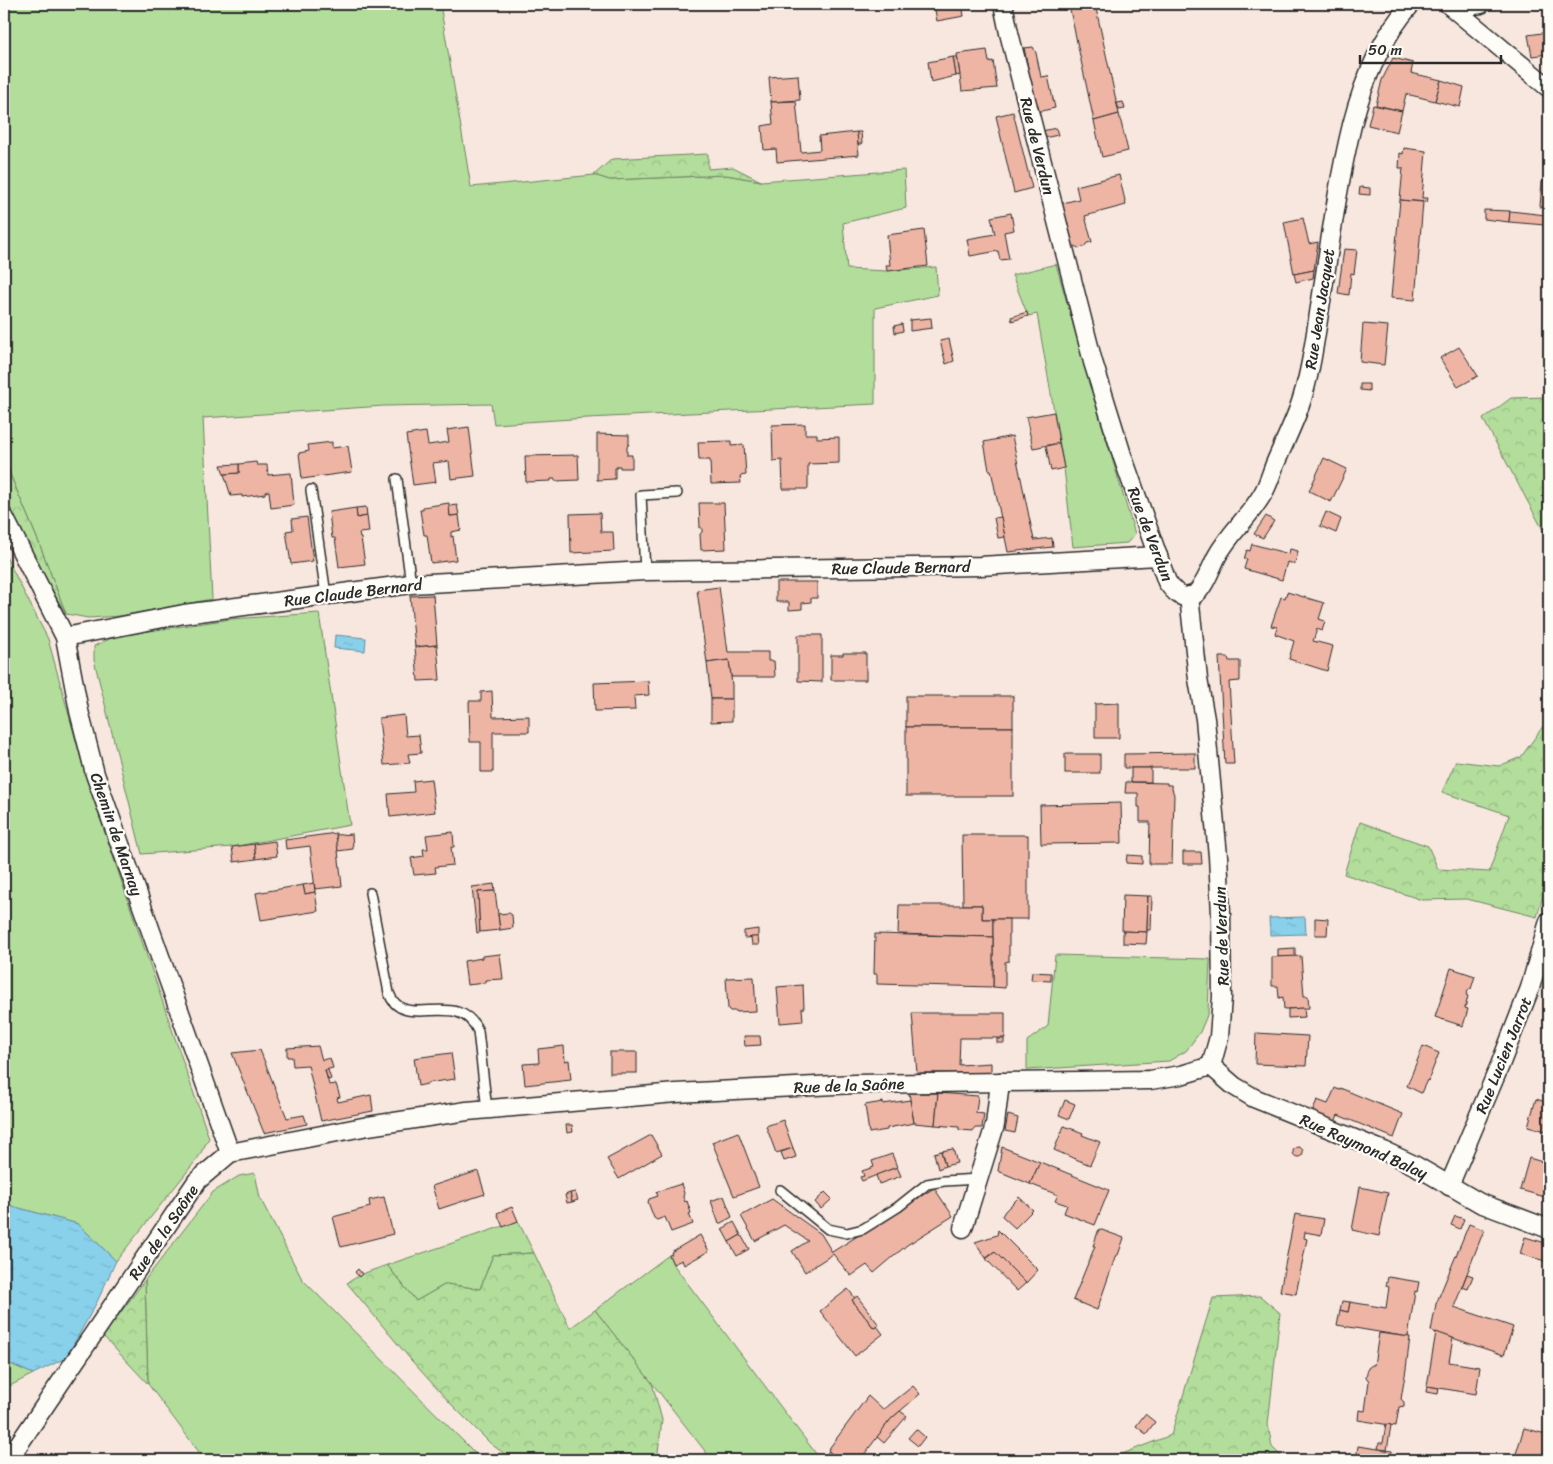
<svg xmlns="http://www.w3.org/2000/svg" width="1553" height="1464" font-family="Sriracha,sans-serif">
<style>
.green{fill:#b2dd9b;stroke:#6e8463}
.forest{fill:url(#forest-crowns);stroke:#6e8463}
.water{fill:url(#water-ripples);stroke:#638e9e}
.building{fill:#eeb5a5;stroke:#2b2b2b}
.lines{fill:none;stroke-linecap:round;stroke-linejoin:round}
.service-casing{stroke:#2b2b2b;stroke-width:12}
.minor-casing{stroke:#2b2b2b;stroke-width:21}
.service{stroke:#fdfcf7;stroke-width:9}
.minor{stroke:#fdfcf7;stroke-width:18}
.labels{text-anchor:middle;stroke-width:4.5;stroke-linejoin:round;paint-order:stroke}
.street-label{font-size:16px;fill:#2b2b2b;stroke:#fdfcf7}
</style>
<defs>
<pattern id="forest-crowns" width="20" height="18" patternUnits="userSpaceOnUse" patternTransform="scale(1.25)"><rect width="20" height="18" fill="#b2dd9b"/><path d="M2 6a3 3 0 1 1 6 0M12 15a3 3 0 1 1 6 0" fill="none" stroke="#99be86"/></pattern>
<pattern id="water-ripples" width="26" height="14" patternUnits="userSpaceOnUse" patternTransform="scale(1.25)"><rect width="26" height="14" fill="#89d0eb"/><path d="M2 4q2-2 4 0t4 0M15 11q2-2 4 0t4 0" fill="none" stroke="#76b3ca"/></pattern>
</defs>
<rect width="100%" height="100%" fill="#f8e7de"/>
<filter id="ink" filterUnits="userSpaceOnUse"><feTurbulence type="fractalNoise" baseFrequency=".02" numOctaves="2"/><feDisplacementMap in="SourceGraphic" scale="10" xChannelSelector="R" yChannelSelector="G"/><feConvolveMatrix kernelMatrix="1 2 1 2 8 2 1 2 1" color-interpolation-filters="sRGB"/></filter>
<g filter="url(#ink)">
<g class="green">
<polygon points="4,4 440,4 471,187 594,175 610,180 726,175 761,181 904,170 906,208 843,223 847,269 887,271 936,267 938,295 875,308 875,404 588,418 494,424 491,404 384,406 203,418 212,599 120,616 88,618 66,614 39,543 4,460"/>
<polygon points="1056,264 1095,402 1135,534 1127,543 1073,547 1064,468 1037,314 1028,316 1012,275"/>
<polygon points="4,553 48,639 86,777 209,1138 198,1158 116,1261 78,1224 4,1204"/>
<polygon points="319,613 350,825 232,847 142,854 94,660 94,646 114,637 142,632 231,619"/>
<polygon points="1055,955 1210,959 1208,1013 1200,1032 1186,1051 1169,1061 1027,1070 1027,1041 1048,1026"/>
<polygon points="255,1173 260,1198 302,1279 482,1460 205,1460 148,1384 145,1280 213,1192 239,1176"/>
<polygon points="518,1221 534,1253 493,1255 480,1289 446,1284 416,1301 387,1265"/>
<polygon points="669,1255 673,1264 817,1455 820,1460 712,1460 595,1310"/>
<polygon points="4,1361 33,1374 4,1389"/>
</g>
<g class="forest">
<polygon points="708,154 708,169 733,167 761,181 726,175 610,180 594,175 612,159"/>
<polygon points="1549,397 1549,541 1483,419 1511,398"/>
<polygon points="4,460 39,543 66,614 39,567 4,500"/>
<polygon points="1549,718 1549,873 1537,917 1467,899 1422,900 1344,874 1360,822 1428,846 1438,869 1489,872 1509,815 1442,792 1456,761 1499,766 1521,757"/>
<polygon points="534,1253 570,1328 595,1310 652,1383 662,1420 657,1460 513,1460 491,1444 450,1403 411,1360 347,1283 362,1274 387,1265 416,1301 446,1284 480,1289 493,1255"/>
<polygon points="145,1280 148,1384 103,1336"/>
<polygon points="1260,1296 1280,1313 1268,1425 1272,1447 1285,1460 1113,1460 1117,1456 1171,1435 1213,1298"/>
</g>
<g class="water">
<polygon points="335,635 366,638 365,651 334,648"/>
<polygon points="1305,917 1306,934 1270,935 1269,918"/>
<polygon points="4,1204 78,1224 116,1261 97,1302 66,1358 33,1374 4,1361"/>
</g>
<g class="building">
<polygon points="934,4 962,4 964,16 937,21"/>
<polygon points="1074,4 1095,4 1119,114 1094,121 1069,5"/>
<polygon points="1549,32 1549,54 1532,56 1528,35"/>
<polygon points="1033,47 1036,53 1041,77 1048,76 1055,108 1037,112 1024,48"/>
<polygon points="987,50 989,62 993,61 997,88 962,91 957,54"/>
<polygon points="953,57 957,57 960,75 956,76"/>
<polygon points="953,57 956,76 931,82 928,62"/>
<polygon points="1393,58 1413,63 1411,73 1441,80 1435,101 1406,94 1402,111 1376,105 1382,80"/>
<polygon points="798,75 800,100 771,102 769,77"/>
<polygon points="1441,80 1464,87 1460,107 1435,101"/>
<polygon points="796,101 801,152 820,150 819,136 857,132 859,155 777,162 776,149 764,150 762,126 773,124 771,102"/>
<polygon points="1123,102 1125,109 1119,110 1117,103"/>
<polygon points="1373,105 1402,111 1397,132 1368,125"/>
<polygon points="1013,112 1032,188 1014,193 996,116"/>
<polygon points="1119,114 1128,151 1102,157 1094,121"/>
<polygon points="1056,128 1058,135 1044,138 1042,131"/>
<polygon points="857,132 861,132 862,144 858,144"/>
<polygon points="1404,148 1426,151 1422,198 1428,198 1427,202 1400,200 1403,168 1399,168 1400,153 1403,154"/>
<polygon points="1119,175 1126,205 1085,216 1092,242 1087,243 1084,247 1078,248 1075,246 1072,247 1059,204 1079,199 1076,186"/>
<polygon points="1542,181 1549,182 1549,208 1540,207"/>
<polygon points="1360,187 1370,188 1370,195 1359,194"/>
<polygon points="1400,200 1423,202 1415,300 1391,298"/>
<polygon points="1484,210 1510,211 1509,222 1484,219"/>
<polygon points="1510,211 1546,215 1545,225 1509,222"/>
<polygon points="1011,213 1014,230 1004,232 1009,259 1000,260 998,251 970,256 967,239 995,234 991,217"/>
<polygon points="1303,218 1309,244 1318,242 1314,270 1294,274 1284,222"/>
<polygon points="924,230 928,266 887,271 886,265 890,265 887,235"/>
<polygon points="1344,249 1357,250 1354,274 1351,273 1349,295 1338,293"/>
<polygon points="1314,270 1313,278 1296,282 1294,274"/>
<polygon points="1027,312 1028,316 1012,321 1011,317"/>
<polygon points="931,318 932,328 910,331 910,320"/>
<polygon points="902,324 903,331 895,333 894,326"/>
<polygon points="1363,324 1388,326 1384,365 1360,362"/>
<polygon points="949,339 954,361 946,364 940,341"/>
<polygon points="1459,347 1478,376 1458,387 1440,358"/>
<polygon points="1360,384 1369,384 1369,391 1360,390"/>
<polygon points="1054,412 1059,443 1033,448 1026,417"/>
<polygon points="805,424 805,434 817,434 817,438 839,437 839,463 808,464 808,489 783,489 782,460 773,461 772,425"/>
<polygon points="469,427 475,476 451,479 449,461 433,463 436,482 413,485 406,435 426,432 428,445 449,442 447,430"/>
<polygon points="597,434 629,435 629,444 627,447 627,455 632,455 632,468 620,468 620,466 617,466 617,468 615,468 615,479 597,480"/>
<polygon points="1012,436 1034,540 1052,538 1053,547 1008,552 991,470 989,470 984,442"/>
<polygon points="731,441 731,446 744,445 746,475 740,476 741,483 711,484 710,460 699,460 698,442"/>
<polygon points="332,442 332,448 348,446 352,472 302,479 299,453 309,451 308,445"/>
<polygon points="1059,443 1064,468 1051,471 1046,446"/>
<polygon points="578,455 579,480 555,481 555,479 551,479 551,481 526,482 525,456"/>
<polygon points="1324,458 1347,469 1331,502 1309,491"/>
<polygon points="256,462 257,465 267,465 268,475 291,473 294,505 271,508 269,491 265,492 265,494 242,497 242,495 231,496 224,474 239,473 239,464"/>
<polygon points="239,464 239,473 224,474 221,465"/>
<polygon points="449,503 450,516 459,515 461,530 451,532 451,537 453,536 456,560 431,563 427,535 424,535 420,510 423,510 423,507"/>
<polygon points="699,503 724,503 726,549 701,550 700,534 702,532 702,528 700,528"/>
<polygon points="457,505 459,515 450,516 449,506"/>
<polygon points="366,507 367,516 357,518 356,508"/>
<polygon points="356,508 357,518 367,516 369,532 359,533 360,538 361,538 365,564 339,567 335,538 332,538 329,512"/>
<polygon points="1326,512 1341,519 1336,533 1320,526"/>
<polygon points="600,513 601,532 613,532 614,551 571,553 570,514"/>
<polygon points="1266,516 1274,521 1263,538 1254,534"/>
<polygon points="307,517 313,561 291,564 286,531 293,530 292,519"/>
<polygon points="1001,517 1005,537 998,538 994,518"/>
<polygon points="1252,544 1289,554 1290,549 1298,551 1295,564 1287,562 1282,580 1244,569 1247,559 1244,559 1247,550 1250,551"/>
<polygon points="776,582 817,582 817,598 811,598 811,602 802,603 802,609 789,610 789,602 776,602"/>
<polygon points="719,587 728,652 768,652 768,661 774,661 775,677 731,677 729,660 707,663 697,590"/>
<polygon points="1287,592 1324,603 1319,619 1325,621 1322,631 1317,629 1313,641 1333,646 1327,671 1289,659 1294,641 1275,634 1277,627 1271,626 1281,597 1285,598"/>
<polygon points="433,595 437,645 415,647 410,596"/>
<polygon points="798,635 822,635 822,682 798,681"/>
<polygon points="437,645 440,680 418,681 415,647"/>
<polygon points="843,653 866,653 866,680 831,680 831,655 843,655"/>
<polygon points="1219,657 1228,657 1229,661 1240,661 1240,681 1229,682 1234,764 1225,764"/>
<polygon points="729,660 732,685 732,699 711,699 707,663"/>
<polygon points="648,681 649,695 634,696 635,710 595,711 594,683"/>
<polygon points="492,691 493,717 529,716 529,732 493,732 493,772 481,772 481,742 470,742 469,701 481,701 481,692"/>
<rect x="906" y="696" width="107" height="31"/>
<polygon points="711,699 732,699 732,721 711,722"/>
<polygon points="1119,703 1119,738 1095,738 1095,704"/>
<polygon points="404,715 406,736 419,735 421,753 408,754 410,763 384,765 379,718"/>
<rect x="906" y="727" width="107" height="69"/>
<polygon points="1195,753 1195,768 1124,768 1124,754"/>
<rect x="1065" y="754" width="35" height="19"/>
<rect x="1131" y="768" width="20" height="14"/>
<polygon points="431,779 435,812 390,817 388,794 414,792 413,781"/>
<polygon points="1126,782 1167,783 1167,785 1171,785 1174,795 1172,864 1149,864 1150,822 1140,822 1140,807 1138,807 1138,793 1125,793"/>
<polygon points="1121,803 1122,843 1041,844 1040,805"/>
<polygon points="453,832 454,847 451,847 453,865 435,867 436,873 414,875 411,858 424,856 423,849 428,849 426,835"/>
<polygon points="336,833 342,886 315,889 310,846 286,849 285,840"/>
<polygon points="352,834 353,849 338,851 336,835"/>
<polygon points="962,835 1028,835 1028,919 982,919 982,905 963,905"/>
<polygon points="275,841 277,856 256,859 254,844"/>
<polygon points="254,844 256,859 234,862 232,847"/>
<polygon points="1183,852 1201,852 1202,864 1183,864"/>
<polygon points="1127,855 1142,856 1142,864 1126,863"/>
<polygon points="314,883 315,892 305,894 303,885"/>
<polygon points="494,884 495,891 478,892 480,932 477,933 472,887"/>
<polygon points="303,885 305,894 315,892 318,911 261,920 256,893"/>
<polygon points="495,891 500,930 480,932 478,892"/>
<polygon points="1123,895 1148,896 1147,932 1122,931"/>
<polygon points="1148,896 1152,896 1151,930 1147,930"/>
<polygon points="899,905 982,905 982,919 993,919 993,937 898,934"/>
<polygon points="509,913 512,915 513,928 500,930 498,914"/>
<polygon points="1315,918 1328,919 1327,935 1315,935"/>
<polygon points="993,919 1009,919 1009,961 1005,962 1005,988 993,987"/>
<polygon points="758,929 758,937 744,938 744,931"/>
<polygon points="1123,931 1147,932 1146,944 1123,943"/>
<polygon points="875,934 993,937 993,987 877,984 877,974 874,974"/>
<polygon points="751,937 758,937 759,945 752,945"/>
<polygon points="1295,948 1295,957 1278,957 1278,949"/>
<polygon points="500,954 503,979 485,980 485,983 467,985 464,961 482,958 482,956"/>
<polygon points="1301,956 1304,996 1308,996 1309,1008 1284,1009 1283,997 1279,998 1278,986 1272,986 1272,957"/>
<polygon points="1451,968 1475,976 1471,989 1469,989 1466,995 1468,996 1465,1008 1468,1009 1463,1026 1435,1017"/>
<polygon points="1032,972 1051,973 1051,981 1031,980"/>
<polygon points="754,977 756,1011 737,1012 737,1011 730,1011 728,1009 726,978"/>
<polygon points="803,985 804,1008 802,1008 803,1021 780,1023 777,987"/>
<polygon points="1304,1008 1305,1017 1288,1018 1288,1009"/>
<polygon points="912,1013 1005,1013 1005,1038 960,1038 959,1065 991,1063 991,1073 917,1073"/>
<polygon points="1256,1033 1308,1036 1306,1066 1255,1064"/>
<polygon points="744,1036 760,1036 761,1045 745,1046"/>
<rect x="997" y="1039" width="7" height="4"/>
<polygon points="318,1046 322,1060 330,1058 333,1068 325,1070 329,1085 336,1084 340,1097 337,1098 338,1102 371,1095 373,1111 321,1121 308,1065 293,1066 292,1057 287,1057 287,1048"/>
<polygon points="564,1046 565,1061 569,1060 571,1080 525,1085 523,1064 539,1063 538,1049"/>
<polygon points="1423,1046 1439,1053 1428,1081 1427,1080 1421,1093 1407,1086"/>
<polygon points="260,1050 287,1118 304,1115 307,1124 264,1133 232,1053"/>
<rect x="610" y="1052" width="27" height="21"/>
<polygon points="451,1053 455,1079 427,1083 427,1084 418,1086 414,1058"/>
<polygon points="325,1070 328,1070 331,1079 328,1080"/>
<polygon points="1335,1088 1339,1090 1340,1088 1403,1114 1394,1138 1338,1115 1335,1122 1312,1113 1317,1100 1328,1104"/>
<polygon points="909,1093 938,1093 935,1125 914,1123"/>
<polygon points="938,1093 978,1096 976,1113 984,1114 982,1128 974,1128 974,1131 959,1130 959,1127 935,1125"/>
<polygon points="1536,1099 1549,1103 1549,1132 1528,1126"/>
<polygon points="910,1100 914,1123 887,1128 887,1130 869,1133 865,1105 883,1102 883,1104"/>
<polygon points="1065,1100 1075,1104 1069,1119 1059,1115"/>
<polygon points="1008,1115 1018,1118 1015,1133 1005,1131"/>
<polygon points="783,1120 793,1148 776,1153 766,1126"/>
<polygon points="566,1125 572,1125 573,1132 567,1133"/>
<polygon points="1064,1126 1083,1133 1082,1135 1100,1142 1090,1165 1054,1150"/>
<polygon points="738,1132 759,1187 734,1196 712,1142"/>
<polygon points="651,1135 662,1154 619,1179 607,1159"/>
<polygon points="1002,1147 1040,1162 1030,1184 998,1171"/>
<circle cx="1298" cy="1152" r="5"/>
<polygon points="793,1148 796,1157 784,1161 781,1152"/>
<polygon points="953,1149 957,1163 945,1166 941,1151"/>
<polygon points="941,1151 945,1166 938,1169 934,1153"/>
<polygon points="892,1154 897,1167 862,1181 860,1177 864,1176 862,1171 874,1167 872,1161"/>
<polygon points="1529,1158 1549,1164 1549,1183 1545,1197 1520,1190"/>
<polygon points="1040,1162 1109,1190 1095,1225 1064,1213 1067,1205 1055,1201 1058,1195 1030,1184"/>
<polygon points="897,1167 901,1176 879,1184 876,1175"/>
<polygon points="478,1171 485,1194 439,1209 432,1186"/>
<polygon points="681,1184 684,1193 683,1197 685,1202 687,1201 691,1213 689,1214 693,1224 671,1232 665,1217 657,1220 654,1218 648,1202 649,1199 658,1196 656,1192"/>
<polygon points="1360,1187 1388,1193 1379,1236 1352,1230"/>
<polygon points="934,1188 953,1216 907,1245 874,1273 867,1265 851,1276 833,1254 805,1272 792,1251 808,1241 784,1225 755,1241 741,1216 772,1199 821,1234 832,1252"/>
<polygon points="575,1192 578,1200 572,1202 570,1193"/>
<polygon points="825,1192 832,1199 821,1209 815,1202"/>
<polygon points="570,1193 572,1202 567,1203 565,1195"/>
<polygon points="724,1196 732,1217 719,1224 711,1201"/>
<polygon points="384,1197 393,1234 341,1247 333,1217 370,1207 369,1200"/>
<polygon points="1019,1197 1033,1210 1015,1228 1002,1216 1005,1211"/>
<polygon points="512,1207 518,1221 503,1227 497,1213"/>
<polygon points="1295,1214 1324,1219 1321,1235 1305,1232 1304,1238 1307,1239 1296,1294 1280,1291"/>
<polygon points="1455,1216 1464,1219 1460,1229 1451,1225"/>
<polygon points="734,1222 741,1235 729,1242 722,1229"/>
<polygon points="1469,1224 1484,1230 1454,1307 1513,1327 1504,1355 1431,1331 1436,1304"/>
<polygon points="1099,1229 1124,1238 1118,1255 1116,1255 1097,1310 1073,1300 1095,1246 1093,1246"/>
<polygon points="998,1230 1038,1270 1026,1283 995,1252 986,1258 975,1242 997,1235"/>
<polygon points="700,1235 709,1251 684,1265 682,1260 673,1264 669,1255 672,1254 671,1252"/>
<polygon points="741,1235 749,1249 737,1256 729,1242"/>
<polygon points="1525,1237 1549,1244 1549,1262 1520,1254"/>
<polygon points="995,1252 1026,1283 1017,1291 986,1259"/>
<polygon points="358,1269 362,1274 359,1277 355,1272"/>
<polygon points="1467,1274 1473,1276 1468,1289 1462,1287"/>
<polygon points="1388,1277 1419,1282 1417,1292 1415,1291 1408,1337 1337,1325 1340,1310 1348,1312 1350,1302 1386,1308 1389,1287 1386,1286"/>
<polygon points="848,1289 855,1298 852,1300 874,1328 877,1326 883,1334 855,1356 820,1311"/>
<polygon points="857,1296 879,1325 877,1326 874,1328 852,1300"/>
<polygon points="1342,1301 1350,1302 1348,1312 1340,1310"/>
<polygon points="1436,1332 1453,1338 1449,1362 1480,1367 1476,1394 1427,1386"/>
<polygon points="1379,1333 1410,1337 1406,1369 1401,1399 1404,1402 1404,1406 1399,1407 1396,1426 1358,1420 1359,1410 1365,1411 1369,1381 1366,1377 1368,1368 1372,1365 1374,1365"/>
<polygon points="913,1386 920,1394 891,1419 860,1460 837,1460 828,1450 868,1396 883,1410"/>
<polygon points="1427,1386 1439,1388 1438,1394 1426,1392"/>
<polygon points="900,1411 907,1416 884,1443 877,1437 891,1419"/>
<polygon points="1145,1414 1155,1422 1146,1434 1136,1426"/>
<polygon points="1386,1424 1391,1425 1387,1450 1378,1449 1379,1443 1383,1443"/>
<polygon points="1524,1428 1549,1435 1542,1460 1514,1460"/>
<polygon points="916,1429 925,1437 918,1446 908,1438"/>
<polygon points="1358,1446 1392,1451 1391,1460 1356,1460"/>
<polygon points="829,1451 837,1460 822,1460"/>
<polygon points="1424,1456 1452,1460 1423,1460"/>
</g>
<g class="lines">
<defs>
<g id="service">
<polyline points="397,479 411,584"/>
<polyline points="311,490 326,595"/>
<polyline points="645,571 641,495 677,493"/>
<path d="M370,893L389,993C403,1033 458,987 478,1031L487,1110"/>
<polyline points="780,1190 828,1229 847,1233 863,1229 898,1207 927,1184 944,1181 979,1179"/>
</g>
<g id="minor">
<path d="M1003,4L1009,33L1093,362L1122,455L1167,582C1194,620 1206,578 1217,556C1229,534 1249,517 1262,495C1268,486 1271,474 1275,464C1283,445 1292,427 1299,408C1311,374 1315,337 1321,301C1330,243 1338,182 1352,125C1363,82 1381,38 1411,4"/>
<polyline points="1448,4 1549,88"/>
<polyline points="1454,8 1481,4"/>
<polyline points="4,517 65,637 79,711 95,774 230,1153"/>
<polyline points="1189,596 1198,679 1205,719 1218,856 1221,914 1222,997 1219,1037 1211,1066"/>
<polyline points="65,637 184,614 411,584 645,571 980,566 1158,556"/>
<polyline points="1211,1066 1234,1086 1254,1098 1384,1151 1416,1166 1480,1203 1549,1229"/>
<polyline points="1449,1186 1500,1065 1530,988 1549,921"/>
<polyline points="963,1228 995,1125 1000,1082"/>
<polyline points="8,1460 197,1181 230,1153 368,1126 467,1111 676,1093 855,1084 1150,1080 1181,1075 1211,1066"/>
</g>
</defs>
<use href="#service" class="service-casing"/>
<use href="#minor" class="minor-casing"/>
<use href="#service" class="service"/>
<use href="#minor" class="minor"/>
</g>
</g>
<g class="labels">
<g class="street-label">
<text transform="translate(1038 146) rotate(76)" y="6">Rue de Verdun</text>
<text transform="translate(1319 309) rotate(-81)" y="6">Rue Jean Jacquet</text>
<text transform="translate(1151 534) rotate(69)" y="6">Rue de Verdun</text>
<text transform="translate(901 567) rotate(-1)" y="6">Rue Claude Bernard</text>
<text transform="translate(353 592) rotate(-7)" y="6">Rue Claude Bernard</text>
<text transform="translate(117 834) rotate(71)" y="6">Chemin de Marnay</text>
<text transform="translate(1221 936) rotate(-92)" y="6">Rue de Verdun</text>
<text transform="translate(1503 1055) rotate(-68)" y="6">Rue Lucien Jarrot</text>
<text transform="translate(849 1085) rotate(-2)" y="6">Rue de la Saône</text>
<text transform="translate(1364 1146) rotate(24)" y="6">Rue Raymond Balay</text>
<text transform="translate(163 1232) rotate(-56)" y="6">Rue de la Saône</text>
</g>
</g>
<rect width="1553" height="1464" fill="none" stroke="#fdfcf7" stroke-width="20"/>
<rect x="10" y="10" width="1533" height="1444" fill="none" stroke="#2b2b2b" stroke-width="2" filter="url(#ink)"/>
<path d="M1360 55v8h141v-8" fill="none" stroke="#2b2b2b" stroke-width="2.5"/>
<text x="1368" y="55" font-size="15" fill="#2b2b2b" stroke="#fdfcf7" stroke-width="4" paint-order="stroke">50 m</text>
</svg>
